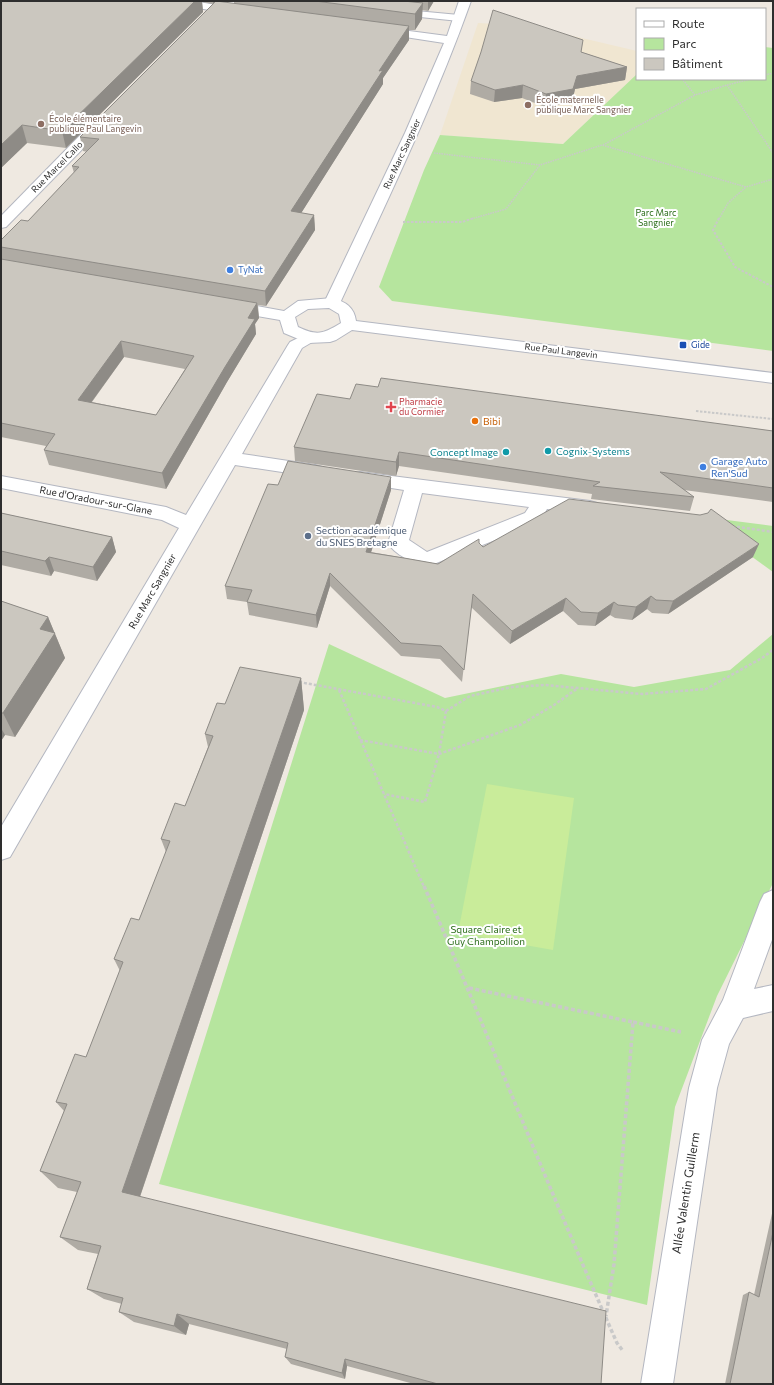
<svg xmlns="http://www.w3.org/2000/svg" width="774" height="1385" font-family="Commissioner,sans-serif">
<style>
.education{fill:#f0e6d1}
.green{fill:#b6e59e}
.pitch{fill:#c9ec9a}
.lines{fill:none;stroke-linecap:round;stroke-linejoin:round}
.service-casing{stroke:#b4b7c1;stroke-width:2}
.minor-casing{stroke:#b4b7c1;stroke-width:2}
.tertiary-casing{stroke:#b4b7c1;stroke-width:2}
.path-far3{stroke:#c9c9c9;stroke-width:1.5;stroke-dasharray:1.5 1;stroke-linecap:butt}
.path-far2{stroke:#c9c9c9;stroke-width:2;stroke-dasharray:2.5 1.5;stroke-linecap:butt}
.path-far1{stroke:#c9c9c9;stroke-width:2.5;stroke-dasharray:3 2;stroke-linecap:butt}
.path{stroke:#c9c9c9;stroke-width:3.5;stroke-dasharray:4 2.5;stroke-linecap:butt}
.service{fill:#fff;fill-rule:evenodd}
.minor{fill:#fff;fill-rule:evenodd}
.tertiary{fill:#fff;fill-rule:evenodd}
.wall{fill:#afaba4;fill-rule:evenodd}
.shaded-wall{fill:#8e8b86}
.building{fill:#cbc7bf;stroke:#8e8b86;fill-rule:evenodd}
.education-dot{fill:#8d6e63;stroke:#fff;stroke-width:1.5}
.shop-dot{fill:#3f7fe0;stroke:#fff;stroke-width:1.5}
.transit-dot{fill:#1a4fb4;stroke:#fff;stroke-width:1.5}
.health-dot{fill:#e0444e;stroke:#fff;stroke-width:1.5}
.food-dot{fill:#e8710a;stroke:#fff;stroke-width:1.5}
.culture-dot{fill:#0f9aa8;stroke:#fff;stroke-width:1.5}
.service-dot{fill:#5c6f8a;stroke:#fff;stroke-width:1.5}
.labels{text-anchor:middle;stroke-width:4;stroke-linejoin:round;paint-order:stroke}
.far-education-label{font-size:9px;fill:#785e54;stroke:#fff;text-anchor:start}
.far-street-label{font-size:9px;fill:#2e2e2e;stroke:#fff}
.far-park-label{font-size:9px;fill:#2c6e1b;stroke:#fff}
.far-shop-label{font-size:9px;fill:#366cbe;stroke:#fff;text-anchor:start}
.far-transit-label{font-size:9px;fill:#164399;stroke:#fff;text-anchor:start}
.far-health-label{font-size:9px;fill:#be3a42;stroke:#fff;text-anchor:start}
.food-label{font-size:10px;fill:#c56008;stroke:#fff;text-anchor:start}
.culture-label{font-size:10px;fill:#0d838f;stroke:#fff;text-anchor:start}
.shop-label{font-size:10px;fill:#366cbe;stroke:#fff;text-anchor:start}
.street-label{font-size:10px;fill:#2e2e2e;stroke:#fff}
.service-label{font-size:10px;fill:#4e5e75;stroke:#fff;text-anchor:start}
.park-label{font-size:10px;fill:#2c6e1b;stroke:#fff}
.near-street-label{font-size:12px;fill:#2e2e2e;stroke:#fff}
</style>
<rect width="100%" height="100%" fill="#efe9e1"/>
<polygon class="education" points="478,23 531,26 637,51 637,74 563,144 440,135"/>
<g class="green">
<polygon points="765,47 773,48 773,351 392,301 379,287 424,170 440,135 563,144 637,74 637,79 765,79"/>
<polygon points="711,518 773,526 773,572 711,527"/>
<polygon points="773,634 773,883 717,996 675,1107 647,1305 159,1184 329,644 445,698 561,674 634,687 730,670"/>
</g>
<polygon class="pitch" points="487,784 574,798 553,950 458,933"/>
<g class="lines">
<defs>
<g id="service">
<polygon points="229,1 244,1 243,3 214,12 209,9 210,7"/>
<polygon points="395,9 459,15 464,18 459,21 391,14 390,12 391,10"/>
</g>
<g id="minor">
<polygon points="167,1 193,1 240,9 246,12 240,15 173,4"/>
<path d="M459,1H471C434,105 386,203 340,303L338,306L332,308L326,306L324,303L405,133L444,43L379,33L375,32L373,30L375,28L379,27L447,36Z"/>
<polygon points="101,118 106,119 107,122 106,125 6,227 1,228 1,216 96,119"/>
<polygon points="308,333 314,335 316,338 314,341 302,348 242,454 315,465 322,467 324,471 322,475 315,477 235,465 10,857 1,860 1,827 179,528 162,520 1,488 1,476 166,507 186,515 288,345 290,342"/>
<path d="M360,472L590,501L597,503L600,508L597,513L590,515L547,509L539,523L426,567C414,564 394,554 388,543L404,490L353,482L351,478L353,474ZM422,493L529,507L525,513L427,552L409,540Z"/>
<polygon points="773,890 773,937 754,989 773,985 773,1011 743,1018 729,1044 717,1088 673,1384 641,1384 689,1088 702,1040 723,1000 760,902 764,894"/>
</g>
<path id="tertiary" d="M332,298C346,302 354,307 356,321L773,373V383L352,330L336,340L330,342L308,343L284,333L280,320L229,311L223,309L221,306L223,303L229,301L284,311L298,301ZM329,308L339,314L341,323C323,334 317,336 298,327L295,317L308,309Z"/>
</defs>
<use href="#service" class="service-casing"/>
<use href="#minor" class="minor-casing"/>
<use href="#tertiary" class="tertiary-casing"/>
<g class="path-far3">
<polyline points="765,75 773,73"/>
<polyline points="685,79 683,80 695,95 727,85 773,153"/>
<polyline points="727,85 751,79"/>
<polyline points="603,145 695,95"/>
<polyline points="434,153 540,165 602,145 746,187 773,179"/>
<polyline points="471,219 506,209 540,165"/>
<polyline points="719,219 728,203 746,187"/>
</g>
<g class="path-far2">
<polyline points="719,218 713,230 735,267 773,287"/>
<polyline points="403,222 462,222 474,218"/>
<polyline points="696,411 773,419"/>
</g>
<g class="path-far1">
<polyline points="732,526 773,532"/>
<polyline points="299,682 437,707 446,711 439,754 425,802 384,794"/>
<polyline points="339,690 424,887"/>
<polyline points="446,711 470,696 512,687 545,685 642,694 706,689 762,658 773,650"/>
<polyline points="360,740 439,754 520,725 554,705 578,688"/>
</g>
<g class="path">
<path d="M424,886C489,1037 550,1192 617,1343L623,1351"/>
<polyline points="469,988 633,1022 614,1264 606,1316"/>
<polyline points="633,1022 681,1032"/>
</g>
<use href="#service" class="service"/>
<use href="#minor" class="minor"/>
<use href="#tertiary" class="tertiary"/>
</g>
<g class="wall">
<path d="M2,1H224L221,2L234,4V1H434L428,11L422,10V19L415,30H409V40L383,78V84L301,213L314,215L315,230L266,306L258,305L259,318L255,324L256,334L227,382L166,489L49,465L44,450L46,446L1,437V240L28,221L74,173L72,166L87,152L83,151L80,137L213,4L202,2L203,12L66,148L27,143L1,168ZM124,357L185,369L156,415L92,402Z"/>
<polygon points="581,52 627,67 625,80 575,89 572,102 545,107 522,98 494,102 470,94 471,81"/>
<polygon points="378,387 773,431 773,502 684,490 694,497 690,511 591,499 592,494 399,466 396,476 295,461 294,447 350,399"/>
<polygon points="278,485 391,490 371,552 438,564 479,543 483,547 753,557 668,614 652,613 647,609 632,620 615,618 610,615 595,626 578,625 563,611 510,644 471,607 462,682 440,659 401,656 330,586 317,628 249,615 247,602 227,599 225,586"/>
<polygon points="1,513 112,537 116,552 97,581 54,571 51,576 1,565"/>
<polygon points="1,601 48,617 65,658 15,737 5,735 1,741"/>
<polygon points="301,678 304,710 140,1197 601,1384 414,1384 347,1366 345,1379 291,1364 285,1357 287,1349 189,1324 186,1335 134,1322 119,1312 122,1304 104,1299 87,1289 98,1254 78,1250 60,1237 77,1192 58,1188 40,1171 64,1111 56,1102 86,1057 120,971 114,959 139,920 166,852 161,839 185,806 208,747 205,734 225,704"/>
<polygon points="773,1209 773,1384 725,1384 743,1295 749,1292 754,1295"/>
</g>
<g class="shaded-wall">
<polygon points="195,1 202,1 203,12 66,148 62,131"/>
<polygon points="213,1 224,1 213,4"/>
<polygon points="428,1 434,1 428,11"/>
<polygon points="423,3 422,19 415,30 415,14"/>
<polygon points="409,26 409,40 383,78 383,84 293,226 291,211 379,71"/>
<polygon points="627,67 625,80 575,89 572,102 545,107 546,94 577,76"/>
<polygon points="523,85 522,98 494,102 495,90"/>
<polygon points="22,125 27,143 1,168 1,145"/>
<polygon points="314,215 315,230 266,306 265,291"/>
<polygon points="257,303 259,318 255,324 256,334 227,382 166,489 162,473 248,318"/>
<polygon points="121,341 124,357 82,415 78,400"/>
<polygon points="399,452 399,466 396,476 396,462"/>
<polygon points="391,477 391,490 367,565 366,552"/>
<polygon points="112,537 116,552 97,581 93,567"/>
<polygon points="759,544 753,557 668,614 673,601"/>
<polygon points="49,557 54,571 51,576 45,561"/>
<polygon points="330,573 330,586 317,628 316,615"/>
<polygon points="651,596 647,609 632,620 636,607"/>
<polygon points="566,598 563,611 510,644 512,631"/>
<polygon points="614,602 610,615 595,626 598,613"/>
<polygon points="48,617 65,658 15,737 3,713 40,629"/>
<polygon points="301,678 304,710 136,1208 122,1192"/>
<polygon points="1,728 5,735 1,741"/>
<polygon points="177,1314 189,1324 186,1335 174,1326"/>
<polygon points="345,1359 347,1366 345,1379 342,1373"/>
</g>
<g class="building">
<polygon points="1,1 195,1 62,131 22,125 1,145"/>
<polygon points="216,1 409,26 379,71 383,70 291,211 314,215 265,291 1,247 1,240 21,220 28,221 79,167 72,166 99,139 80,137"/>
<polygon points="315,1 403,1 423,3 415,14"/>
<polygon points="493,10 583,40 581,52 627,67 577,76 573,89 546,94 523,85 495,90 471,81 481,52"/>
<path d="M1,259L257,303L248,318L255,319L225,367L162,473L44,450L55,434L1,423ZM121,341L194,356L156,415L78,400Z"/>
<polygon points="381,378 773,431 773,488 660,472 694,497 593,486 600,482 399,452 396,462 294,447 317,394 350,399 356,384 378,387"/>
<polygon points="288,461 391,477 366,552 404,558 438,564 479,539 479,543 483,547 569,499 700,515 708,513 711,509 759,544 673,601 656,600 651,596 636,607 618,605 614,602 598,613 581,612 566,598 512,631 473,594 464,670 441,646 401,643 330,573 316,615 247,602 252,590 225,586 268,484 278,485"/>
<polygon points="1,513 112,537 93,567 49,557 45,561 1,551"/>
<polygon points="1,601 48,617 40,629 55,633 3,713 1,713"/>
<polygon points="240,667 301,678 122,1192 606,1311 601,1384 438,1384 345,1359 342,1373 285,1357 288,1343 177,1314 174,1326 119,1312 123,1298 87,1289 101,1246 60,1237 81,1182 40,1171 67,1104 56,1102 75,1054 86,1057 123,962 114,959 131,918 139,920 170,841 161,839 175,803 185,806 213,736 205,734 217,703 225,704"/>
<polygon points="773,1232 773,1384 730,1384 749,1292 759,1297"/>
</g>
<g class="education-dot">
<circle cx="528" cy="105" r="4"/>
<circle cx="41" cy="124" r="4"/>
</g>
<g class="shop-dot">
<circle cx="230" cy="270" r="4"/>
<circle cx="703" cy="467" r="4"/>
</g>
<rect class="transit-dot" x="679" y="341" width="8" height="8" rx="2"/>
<path class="health-dot" d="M389 401h4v4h4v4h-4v4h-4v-4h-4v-4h4z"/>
<circle class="food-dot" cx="475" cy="421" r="4"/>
<g class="culture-dot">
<circle cx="548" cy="451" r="4"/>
<circle cx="506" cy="452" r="4"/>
</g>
<circle class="service-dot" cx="308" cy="536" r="4"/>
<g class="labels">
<g class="far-education-label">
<text x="536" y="103">École maternelle<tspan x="536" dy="10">publique Marc Sangnier</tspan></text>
<text x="49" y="122">École élémentaire<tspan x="49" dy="10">publique Paul Langevin</tspan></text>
</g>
<g class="far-street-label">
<text transform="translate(402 154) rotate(-65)" y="3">Rue Marc Sangnier</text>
<text transform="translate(57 167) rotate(-45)" y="3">Rue Marcel Callo</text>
<text transform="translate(561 351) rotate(7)" y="3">Rue Paul Langevin</text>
</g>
<g class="far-park-label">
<text x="656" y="216">Parc Marc<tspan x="656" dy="10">Sangnier</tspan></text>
</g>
<g class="far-shop-label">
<text x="238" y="273">TyNat</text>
</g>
<g class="far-transit-label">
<text x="691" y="348">Gide</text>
</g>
<g class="far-health-label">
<text x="399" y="405">Pharmacie<tspan x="399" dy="10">du Cormier</tspan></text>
</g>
<g class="food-label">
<text x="483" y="425">Bibi</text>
</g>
<g class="culture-label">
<text x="556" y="455">Cognix-Systems</text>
<text x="498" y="456" text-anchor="end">Concept Image</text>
</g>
<g class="shop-label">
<text x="711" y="465">Garage Auto<tspan x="711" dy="12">Ren'Sud</tspan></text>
</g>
<g class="street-label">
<text transform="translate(96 500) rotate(11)" y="4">Rue d'Oradour-sur-Glane</text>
<text transform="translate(152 591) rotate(-60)" y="4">Rue Marc Sangnier</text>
</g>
<g class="service-label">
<text x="316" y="534">Section académique<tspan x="316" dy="12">du SNES Bretagne</tspan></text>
</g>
<g class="park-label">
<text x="486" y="933">Square Claire et<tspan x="486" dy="12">Guy Champollion</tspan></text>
</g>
<g class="near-street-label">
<text transform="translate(686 1193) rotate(-81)" y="4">Allée Valentin Guillerm</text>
</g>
</g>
<rect width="774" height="1385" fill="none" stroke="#2e2e2e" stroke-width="4"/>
<rect x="636" y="8" width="130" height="72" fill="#ffffff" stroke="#ababab"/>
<rect x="644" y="21" width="20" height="6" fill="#ffffff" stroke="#ababab"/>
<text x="672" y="28" font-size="12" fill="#2e2e2e">Route</text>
<rect x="644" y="38" width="20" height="12" fill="#b6e59e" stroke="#ababab"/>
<text x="672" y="48" font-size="12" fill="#2e2e2e">Parc</text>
<rect x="644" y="58" width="20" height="12" fill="#cbc7bf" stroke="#ababab"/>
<text x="672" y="68" font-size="12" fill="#2e2e2e">Bâtiment</text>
</svg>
